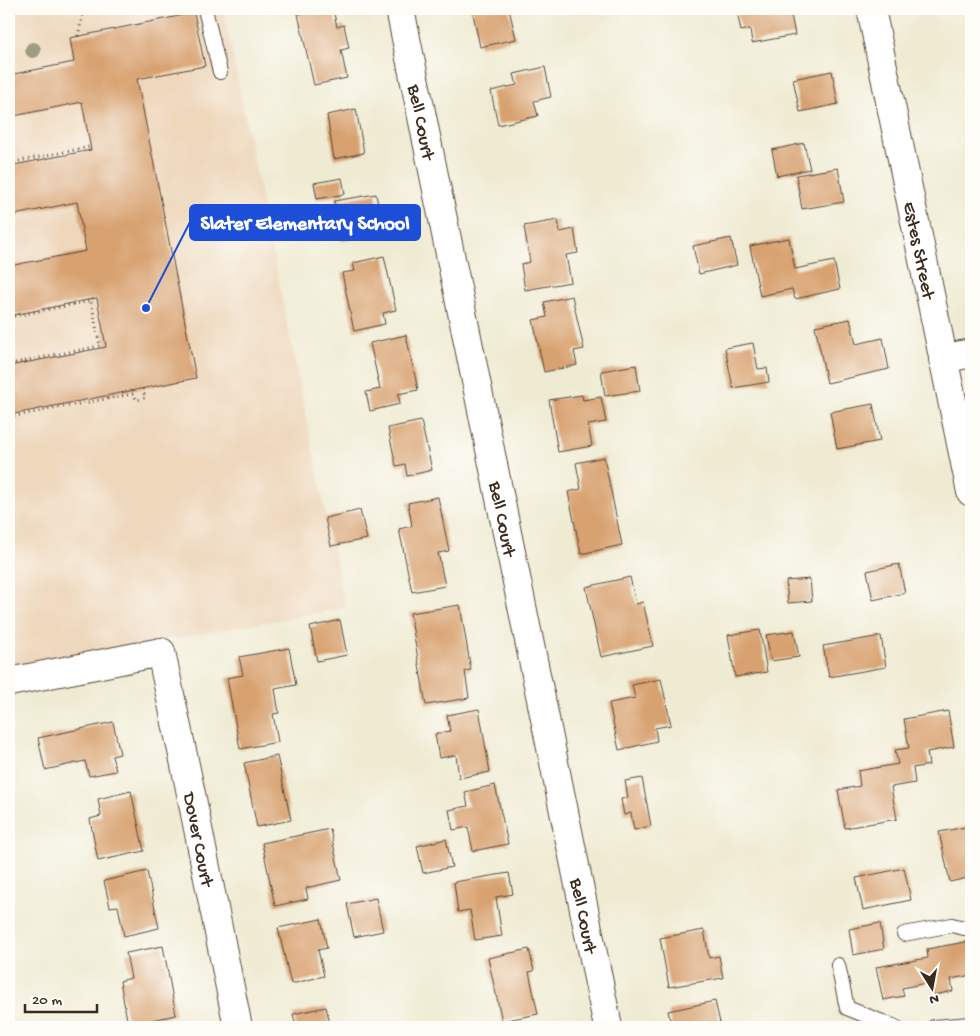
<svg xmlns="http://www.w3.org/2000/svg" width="980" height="1036" font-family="'Gochi Hand',sans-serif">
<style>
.built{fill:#eed7bb}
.building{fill:#d8a170}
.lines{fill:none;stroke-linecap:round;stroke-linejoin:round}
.service-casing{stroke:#564739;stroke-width:16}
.minor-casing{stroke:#564739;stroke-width:30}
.path{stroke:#564739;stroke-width:3;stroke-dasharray:1 4;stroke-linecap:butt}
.service{stroke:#fff;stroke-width:14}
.minor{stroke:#fff;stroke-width:28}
.tree{fill:#9d9d80}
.labels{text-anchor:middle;stroke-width:4;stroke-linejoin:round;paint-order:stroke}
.street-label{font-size:19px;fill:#3b2a1e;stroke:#fdfcf7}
.leader{fill:none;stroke:#1d4ed8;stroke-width:2}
.callout-dot{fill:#1d4ed8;stroke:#fdfcf7;stroke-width:2}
.callout{fill:#1d4ed8;stroke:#1d4ed8;stroke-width:2}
.callout-label{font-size:20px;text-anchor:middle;font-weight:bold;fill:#fff}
</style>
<rect width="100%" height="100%" fill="#fdfcf7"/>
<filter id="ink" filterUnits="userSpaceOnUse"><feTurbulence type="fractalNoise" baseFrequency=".02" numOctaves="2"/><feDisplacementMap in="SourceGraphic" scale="10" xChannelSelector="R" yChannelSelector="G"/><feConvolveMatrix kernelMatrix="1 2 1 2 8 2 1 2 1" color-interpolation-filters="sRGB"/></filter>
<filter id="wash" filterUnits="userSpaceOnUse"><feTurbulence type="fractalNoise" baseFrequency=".0096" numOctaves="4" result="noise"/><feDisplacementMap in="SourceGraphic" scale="20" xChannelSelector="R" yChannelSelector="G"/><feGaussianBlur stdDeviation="1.12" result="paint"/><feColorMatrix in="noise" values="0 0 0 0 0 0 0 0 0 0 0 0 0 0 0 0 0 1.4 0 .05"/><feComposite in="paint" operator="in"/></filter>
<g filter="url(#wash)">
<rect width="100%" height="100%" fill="#efebd3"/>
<polygon class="built" points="9,9 223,9 345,608 9,668"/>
<g id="blocks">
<g class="building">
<polygon points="323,9 333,9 337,27 344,25 349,48 341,50 347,78 314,85 298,14"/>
<polygon points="472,9 509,9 516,39 480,47"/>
<polygon points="748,9 790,9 795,35 752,43 750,29 741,31 737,11"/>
<polygon points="194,13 205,66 137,79 196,378 9,415 9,366 106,347 97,298 9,316 9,266 86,251 77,202 9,216 9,166 91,150 82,102 9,117 9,75 74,62 70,38"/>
<polygon points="545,67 551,97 534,101 538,116 498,125 491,91 517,85 514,74"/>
<polygon points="832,71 838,104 800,112 793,79"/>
<polygon points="356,109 364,153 334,159 327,115"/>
<polygon points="804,143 810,169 777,176 772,150"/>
<polygon points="838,168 844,202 802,209 796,175"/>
<polygon points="342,178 345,194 317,199 314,183"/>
<polygon points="376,194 383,234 341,241 334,201"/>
<polygon points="558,220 560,232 574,229 578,253 566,255 571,282 525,290 521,264 530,262 524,226"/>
<polygon points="731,238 737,265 699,274 693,246"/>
<polygon points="789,238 795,269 834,261 840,289 795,299 792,289 760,296 750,246"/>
<polygon points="384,256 396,310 383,313 385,324 354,331 342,273 355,271 353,263"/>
<polygon points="572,296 584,349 574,351 577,365 544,372 533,320 547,317 544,302"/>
<polygon points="850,319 856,344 883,338 889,369 827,383 815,326"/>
<polygon points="406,335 418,390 398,394 400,404 370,411 366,392 380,389 370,343"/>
<polygon points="753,343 758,369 767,368 769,382 733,388 725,348"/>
<polygon points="636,365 640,391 605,396 601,371"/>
<polygon points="582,395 583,400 601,397 606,422 588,425 592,446 558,452 549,400"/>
<polygon points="873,404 880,441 837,449 830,412"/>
<polygon points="421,421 432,470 407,476 405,464 396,466 388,428"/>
<polygon points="604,457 622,545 581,554 568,492 581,489 576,463"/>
<polygon points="438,497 449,551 438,553 445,586 412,592 399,529 412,526 408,503"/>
<polygon points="360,510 367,539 331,546 325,518"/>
<polygon points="899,564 905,593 873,600 867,571"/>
<polygon points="630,577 636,604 643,602 653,646 601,657 586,587"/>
<polygon points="810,579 812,601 788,603 786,581"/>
<polygon points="460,605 471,670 465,671 469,698 426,705 410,613"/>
<polygon points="340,620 347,655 317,661 310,627"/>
<polygon points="760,630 767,672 735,677 728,635"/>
<polygon points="794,631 799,657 771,661 766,635"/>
<polygon points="881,636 886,667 829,677 823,646"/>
<polygon points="289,648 296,685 275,689 279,713 273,714 278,742 240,749 227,678 243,675 239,657"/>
<polygon points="661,679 671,725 655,728 657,741 619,750 609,703 635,698 632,685"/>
<polygon points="479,709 490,772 459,778 456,755 439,758 435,734 450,731 447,715"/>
<polygon points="948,711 954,747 927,752 929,765 913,768 915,783 891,787 897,819 845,828 838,790 860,786 858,771 898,764 895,750 909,748 904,719"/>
<polygon points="113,722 120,754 112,756 116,771 89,776 85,761 45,770 38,738"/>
<polygon points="277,756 291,820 257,827 244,763"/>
<polygon points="642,778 651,826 634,830 631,813 624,815 621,799 628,798 625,781"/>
<polygon points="495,785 508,844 473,851 468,827 453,830 449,810 468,806 465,792"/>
<polygon points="131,791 144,851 98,861 90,819 101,816 98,799"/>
<polygon points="971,826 971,877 950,882 939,832"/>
<polygon points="330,829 341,880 306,888 308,899 275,906 262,843"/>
<polygon points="446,839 452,867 423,873 417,846"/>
<polygon points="904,868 911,900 863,910 856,878"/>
<polygon points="147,871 159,928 124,936 118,906 110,907 104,881"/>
<polygon points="509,873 513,894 496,897 502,936 475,940 470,910 458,912 454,882"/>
<polygon points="376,898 383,931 354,937 347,904"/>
<polygon points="321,919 327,948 318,950 324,976 291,984 278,928"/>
<polygon points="880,923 884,949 853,955 849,929"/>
<polygon points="704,930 709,958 719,956 723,978 669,987 660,938"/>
<polygon points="971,941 971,975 951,979 953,991 934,995 931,982 902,988 904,996 883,1000 876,967 928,958 927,949"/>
<polygon points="163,946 176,1015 128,1025 120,981 131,978 126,953"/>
<polygon points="529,949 534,971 529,972 538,1014 502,1021 488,958"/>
<polygon points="715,1001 721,1027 672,1027 668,1011"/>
<polygon points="326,1007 331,1027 296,1027 293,1014"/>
</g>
</g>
</g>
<g filter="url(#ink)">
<use href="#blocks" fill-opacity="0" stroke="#564739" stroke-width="1"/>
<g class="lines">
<defs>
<g id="service">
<polyline points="205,9 220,72"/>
<polyline points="904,934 952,925 964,928 971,926"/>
<polyline points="838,965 847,1008 895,1027"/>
<polyline points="934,1027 971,1024"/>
</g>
<g id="minor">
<path id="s1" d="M400,9L608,1027"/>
<path id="s2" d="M871,9L971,492"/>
<polyline points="943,359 971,353"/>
<path id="s3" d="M9,682L161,652L188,779L238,1027"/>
</g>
</defs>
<use href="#service" class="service-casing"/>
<use href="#minor" class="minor-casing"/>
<g class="path">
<polyline points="78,36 84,9"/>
<polyline points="9,163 90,147"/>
<polyline points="9,317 91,301 100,346 9,364"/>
<polyline points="9,417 133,394 137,400 145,398 143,389"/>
</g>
<use href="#service" class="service"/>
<use href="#minor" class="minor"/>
</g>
<circle class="tree" cx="33" cy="50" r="8"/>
</g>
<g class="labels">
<g class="street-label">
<text dy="7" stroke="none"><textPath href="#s1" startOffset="115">Bell Court</textPath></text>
<text dy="7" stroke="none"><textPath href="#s2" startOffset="246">Estes Street</textPath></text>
<text dy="7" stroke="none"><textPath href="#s1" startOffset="520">Bell Court</textPath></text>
<text dy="7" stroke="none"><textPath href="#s3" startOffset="346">Dover Court</textPath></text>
<text dy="7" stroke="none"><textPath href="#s1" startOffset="925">Bell Court</textPath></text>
</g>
</g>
<path class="leader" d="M146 308L190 222"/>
<circle class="callout-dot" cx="146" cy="308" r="5"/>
<rect class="callout" x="190" y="205" width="230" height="35" rx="5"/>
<g class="callout-label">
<text x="305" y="229">Slater Elementary School</text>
</g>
<rect width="980" height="1036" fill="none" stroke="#fdfcf7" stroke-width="30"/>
<g transform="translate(932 988) rotate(169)" stroke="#fdfcf7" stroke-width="4" paint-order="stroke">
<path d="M0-4L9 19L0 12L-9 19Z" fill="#3b2a1e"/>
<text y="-8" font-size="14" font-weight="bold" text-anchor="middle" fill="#3b2a1e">N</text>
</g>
<path d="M25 1004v8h72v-8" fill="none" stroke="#3b2a1e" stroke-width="2.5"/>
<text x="32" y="1004" font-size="15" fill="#3b2a1e" stroke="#fdfcf7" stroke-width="4" paint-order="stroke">20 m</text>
</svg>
